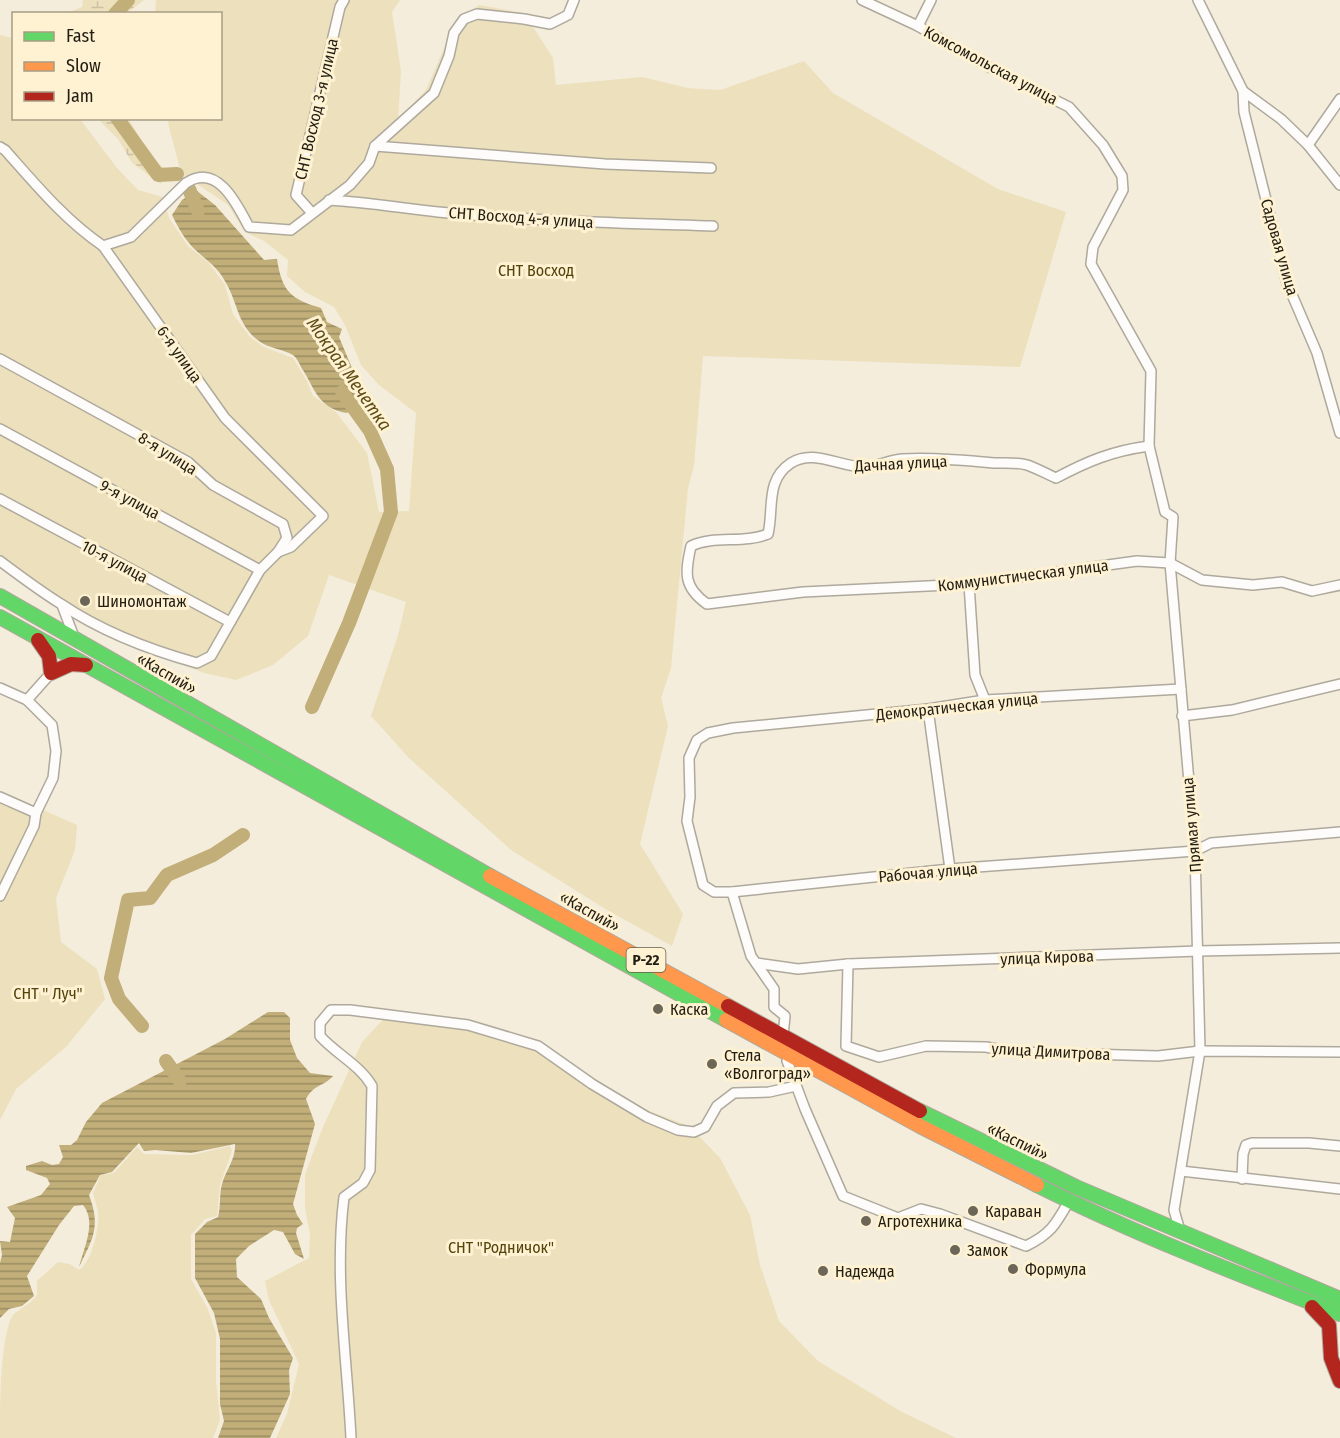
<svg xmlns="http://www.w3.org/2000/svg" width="1340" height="1438" font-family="'Fira Sans Condensed',sans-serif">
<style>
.wetland{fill:url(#wetland-marsh)}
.garden{fill:#ede0bd}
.water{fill:url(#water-rules)}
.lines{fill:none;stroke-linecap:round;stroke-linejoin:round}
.river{stroke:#c1ae79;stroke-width:14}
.street-casing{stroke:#aea99c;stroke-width:12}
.fast-casing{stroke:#aea99c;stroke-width:16}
.slow-casing{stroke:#aea99c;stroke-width:16}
.jam-casing{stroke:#aea99c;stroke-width:16}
.street{stroke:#fdfcfa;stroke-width:9}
.fast{stroke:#63d668;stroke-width:14}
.slow{stroke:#ff974d;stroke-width:14}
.jam{stroke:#b3261e;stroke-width:14}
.poi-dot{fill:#6c6659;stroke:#fef2d2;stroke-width:2}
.labels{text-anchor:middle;stroke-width:6;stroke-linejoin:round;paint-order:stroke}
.shield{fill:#fef2d2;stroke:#645d4c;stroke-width:1.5}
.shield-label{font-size:15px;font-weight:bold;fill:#221d12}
.street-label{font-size:16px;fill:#221d12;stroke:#fef2d2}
.park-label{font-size:16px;fill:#54430b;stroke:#fef2d2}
.poi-label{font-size:16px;fill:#221d12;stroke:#fef2d2;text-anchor:start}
.water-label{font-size:18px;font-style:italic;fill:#5d4c16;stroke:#fef2d2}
</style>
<defs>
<pattern id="wetland-marsh" width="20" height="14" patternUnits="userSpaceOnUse" patternTransform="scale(1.5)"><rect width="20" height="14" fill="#ede0bd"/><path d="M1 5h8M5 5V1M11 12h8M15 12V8" fill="none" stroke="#cbc0a1"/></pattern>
<pattern id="water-rules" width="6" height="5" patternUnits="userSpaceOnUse" patternTransform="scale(1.5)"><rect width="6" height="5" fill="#c1ae79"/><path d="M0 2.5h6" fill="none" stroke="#9c8d62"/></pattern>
</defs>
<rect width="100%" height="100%" fill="#f4eddc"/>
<g class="wetland">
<polygon points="83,0 144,0 127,13 67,13 82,7"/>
<polygon points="98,119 129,119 147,151 165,170 161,184 132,163 118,139"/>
</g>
<g class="garden">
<polygon points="156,0 400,0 392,12 401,71 398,120 426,90 455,23 479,5 524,13 553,58 556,85 642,77 688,88 720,90 804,61 833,93 998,189 1066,212 1020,367 703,356 694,466 688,488 671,668 661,698 668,726 640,844 683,914 672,946 607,910 511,850 409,758 371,716 398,635 406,602 329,575 308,636 273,665 236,680 204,673 120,639 0,565 0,35 13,38 14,118 80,119 117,168 138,190 163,197 169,218 188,246 209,263 225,285 233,314 250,337 264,347 293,358 307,381 313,396 336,412 367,453 379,512 409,511 416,413 379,385 361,365 345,325 334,307 305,292 287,276 288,260 264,241 245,232 228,205 181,173 167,119 220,118 220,14 155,13"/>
<polygon points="0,791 77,825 75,850 56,898 61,942 97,969 105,999 66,1047 16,1089 0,1120"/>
<polygon points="392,1010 488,1025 541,1043 631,1104 689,1126 720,1158 750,1215 760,1265 779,1321 818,1361 902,1412 956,1438 276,1438 287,1414 299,1364 269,1300 265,1281 309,1258 310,1234 305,1208 305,1174 323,1127 362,1042"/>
<path d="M230,1146L232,1151L220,1185L217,1216L205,1219L191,1235V1279L207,1307L216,1333V1381L220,1420L213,1438H0C0,1410 0,1335 13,1315C20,1308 29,1306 37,1295V1281L58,1262L70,1264L79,1270C92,1261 100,1227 98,1212C97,1205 94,1199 93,1193L101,1175L114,1173L137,1147L144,1154L192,1155Z"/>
</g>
<g class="water">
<path d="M197,191L215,205L264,260L277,259C282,292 291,299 321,308L327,322L342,329L339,337L360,387L357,403L347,413C317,408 315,388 301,367C299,363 297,358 293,355C283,349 270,349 259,341C237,325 238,303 226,283C216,263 201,258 189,243C182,235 177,225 172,215L182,200Z"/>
<path d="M268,1012H284L290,1018V1040L297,1058L310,1073L333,1076C323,1087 314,1084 306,1099L315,1124L293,1204L297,1215L303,1224L297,1228L296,1233L304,1259L295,1254L283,1232L274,1230L249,1246L236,1259L237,1277L261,1299L269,1318L293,1358L289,1370L290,1394L270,1438H218L224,1421L220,1404V1339L214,1313L195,1278V1234L207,1222L218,1217C221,1206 219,1195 222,1184C226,1170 236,1159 235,1144L191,1153L155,1150L144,1151L139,1143L112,1172L100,1175L89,1195C101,1227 93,1238 79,1267C84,1247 97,1222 83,1205L74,1206L59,1225L27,1276L34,1296L22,1306L9,1309L0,1318V1263L2,1255L0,1241L10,1242L15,1218L7,1207L41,1195L50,1184L47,1178L26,1170V1166L42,1161L52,1165L59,1164L63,1157L59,1145H71L77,1140L86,1122L102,1103L225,1039Z"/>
</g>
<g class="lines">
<g class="river">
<polyline points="115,14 128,0"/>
<polyline points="117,118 158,175 177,174"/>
<polyline points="189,189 198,211"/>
<polyline points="312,707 349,623 391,512 387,469 370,431 342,392"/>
<polyline points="142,1026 119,999 111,978 128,900 150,898 167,875 213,855 243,835"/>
<polyline points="166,1061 180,1081"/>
</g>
<defs>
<g id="street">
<polyline points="862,0 918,26 989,67 1069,107 1103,145 1122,176 1123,190 1093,247 1091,264 1151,371 1149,446 1165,512 1173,517 1170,563 1195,851 1200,1051 1174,1210 1180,1231"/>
<polyline points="1198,0 1243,91 1281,119 1308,145 1340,185"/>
<polyline points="918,26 931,0"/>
<polyline points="1243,91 1244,112 1287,283 1317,353 1340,433"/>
<polyline points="1308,145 1340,99"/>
<polyline points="375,146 605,164 711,168"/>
<path d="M0,147L5,150C36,185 65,220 103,246L225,418L323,516L291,547L278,552"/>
<path d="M329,200C366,202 401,208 438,212C530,221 622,223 713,226"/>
<polyline points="312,213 296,195 340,7 344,0"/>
<path d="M103,246L131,237L186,183C217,162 237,204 249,227L291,230L350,185L369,163L375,146L434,93L449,56L454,33L464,19L477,14L524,19L550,24L568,15L574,0"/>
<path d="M0,359L188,462L213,485L283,524L287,538L278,552L260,570L211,656L197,663C150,650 101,631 61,604C40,591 20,576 0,561"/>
<polyline points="0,429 260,570"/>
<path d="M1149,446C1112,451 1088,461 1056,478C1047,474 1036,468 1027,465C1017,462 1005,463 994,463C964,460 932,457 902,459C890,460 878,466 866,467C841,468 814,448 791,463C765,480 774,509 768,534C743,544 715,535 691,546C685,573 683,587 707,604L803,592L969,584L1137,561L1170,563L1202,580L1253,585L1282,582L1312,591L1340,585"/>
<polyline points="0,499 230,622"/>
<polyline points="969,584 975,675 985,700"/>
<polyline points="62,605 74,637"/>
<polyline points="0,688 27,700"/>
<polyline points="1181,689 985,700 928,709 733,728 708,733 697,740 689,758 690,797 687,821 703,885 714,892 732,892 950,869 1195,851 1211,843 1340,832"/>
<polyline points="928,709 950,869"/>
<polyline points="1182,716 1232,710 1340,684"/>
<polyline points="0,797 36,813"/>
<polyline points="732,892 751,956 774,989 774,1007 785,1016 783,1036"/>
<polyline points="0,896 34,826 36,813 53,778 56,751 52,725 27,700 51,673"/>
<polyline points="756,963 798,969 848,964 1198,951 1340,948"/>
<polyline points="848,964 846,1046 879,1057 926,1046 986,1047 1012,1052 1158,1056 1200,1051 1340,1052"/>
<path d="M790,1055L787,1061L805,1109L843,1196L898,1218L921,1209L940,1214L1026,1246C1051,1234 1056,1224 1069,1201"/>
<polyline points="1181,1171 1340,1189"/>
<polyline points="1242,1179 1243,1154 1246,1145 1252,1143 1309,1143 1340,1146"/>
<path d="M351,1438C347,1357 334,1277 344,1197L363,1183L370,1170L372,1086C360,1065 336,1054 320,1036V1023L331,1010H350L468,1025L538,1046L592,1084L647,1117L678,1130L694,1132L705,1127L717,1106L734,1093L769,1092L796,1086"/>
</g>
<g id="fast">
<polyline points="0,596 490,876"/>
<polyline points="0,617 726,1020"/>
<polyline points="920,1111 1076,1187 1340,1299"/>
<path d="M1037,1185C1135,1234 1238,1274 1340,1314"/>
</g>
<g id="slow">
<polyline points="490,876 728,1006"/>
<polyline points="726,1020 920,1126 1037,1185"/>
</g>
<g id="jam">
<polyline points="38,640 49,656 51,673 71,664 86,665"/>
<polyline points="728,1006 920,1111"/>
<polyline points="1312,1307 1329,1325 1331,1358 1340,1381"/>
</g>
</defs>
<use href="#street" class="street-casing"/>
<use href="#fast" class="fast-casing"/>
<use href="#slow" class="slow-casing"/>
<use href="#jam" class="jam-casing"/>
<use href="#street" class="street"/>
<use href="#fast" class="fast"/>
<use href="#slow" class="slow"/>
<use href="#jam" class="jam"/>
</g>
<g class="poi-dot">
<circle cx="85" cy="601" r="6"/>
<circle cx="658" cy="1009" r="6"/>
<circle cx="712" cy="1064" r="6"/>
<circle cx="973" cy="1211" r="6"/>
<circle cx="866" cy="1221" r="6"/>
<circle cx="955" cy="1250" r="6"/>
<circle cx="1013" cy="1269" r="6"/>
<circle cx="823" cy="1271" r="6"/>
</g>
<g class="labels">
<rect class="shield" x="626.5" y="948" width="39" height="24" rx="4.5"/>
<g class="shield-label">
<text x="646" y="965">Р-22</text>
</g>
<g class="street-label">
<text transform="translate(991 65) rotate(28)" y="6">Комсомольская улица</text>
<text transform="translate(316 109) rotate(-77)" y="6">СНТ Восход 3-я улица</text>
<text transform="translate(521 217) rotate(4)" y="6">СНТ Восход 4-я улица</text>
<text transform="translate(1280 247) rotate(74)" y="6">Садовая улица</text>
<text transform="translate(180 354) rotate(55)" y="6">6-я улица</text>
<text transform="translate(168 453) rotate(32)" y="6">8-я улица</text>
<text transform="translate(901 463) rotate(-3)" y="6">Дачная улица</text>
<text transform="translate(130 499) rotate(28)" y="6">9-я улица</text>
<text transform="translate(115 561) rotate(28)" y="6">10-я улица</text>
<text transform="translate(1023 575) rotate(-7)" y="6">Коммунистическая улица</text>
<text transform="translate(167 673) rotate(30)" y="6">«Каспий»</text>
<text transform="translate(957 706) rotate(-6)" y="6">Демократическая улица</text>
<text transform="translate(1191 825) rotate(-95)" y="6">Прямая улица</text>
<text transform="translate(928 872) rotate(-5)" y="6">Рабочая улица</text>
<text transform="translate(590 911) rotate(29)" y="6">«Каспий»</text>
<text transform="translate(1047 957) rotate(-2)" y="6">улица Кирова</text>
<text transform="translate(1051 1051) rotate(3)" y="6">улица Димитрова</text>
<text transform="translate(1018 1141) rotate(26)" y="6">«Каспий»</text>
</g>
<g class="park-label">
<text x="536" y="276">СНТ Восход</text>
<text x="48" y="999">СНТ " Луч"</text>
<text x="501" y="1253">СНТ "Родничок"</text>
</g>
<g class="poi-label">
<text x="97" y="607">Шиномонтаж</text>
<text x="670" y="1015">Каска</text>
<text x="724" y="1061">Стела<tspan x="724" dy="18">«Волгоград»</tspan></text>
<text x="985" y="1217">Караван</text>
<text x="878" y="1227">Агротехника</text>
<text x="967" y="1256">Замок</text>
<text x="1025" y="1275">Формула</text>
<text x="835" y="1277">Надежда</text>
</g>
<g class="water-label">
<text transform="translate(349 374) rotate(55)" y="6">Мокрая Мечетка</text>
</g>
</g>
<rect x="12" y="12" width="210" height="108" fill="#fef2d2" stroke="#a69d85" stroke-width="1.5"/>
<rect x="24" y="32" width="30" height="9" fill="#63d668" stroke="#a69d85" stroke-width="1.5"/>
<text x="66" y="42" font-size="18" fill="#221d12">Fast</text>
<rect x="24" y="62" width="30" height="9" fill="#ff974d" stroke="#a69d85" stroke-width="1.5"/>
<text x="66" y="72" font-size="18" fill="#221d12">Slow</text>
<rect x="24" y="92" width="30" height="9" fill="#b3261e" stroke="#a69d85" stroke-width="1.5"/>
<text x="66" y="102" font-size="18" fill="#221d12">Jam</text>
</svg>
